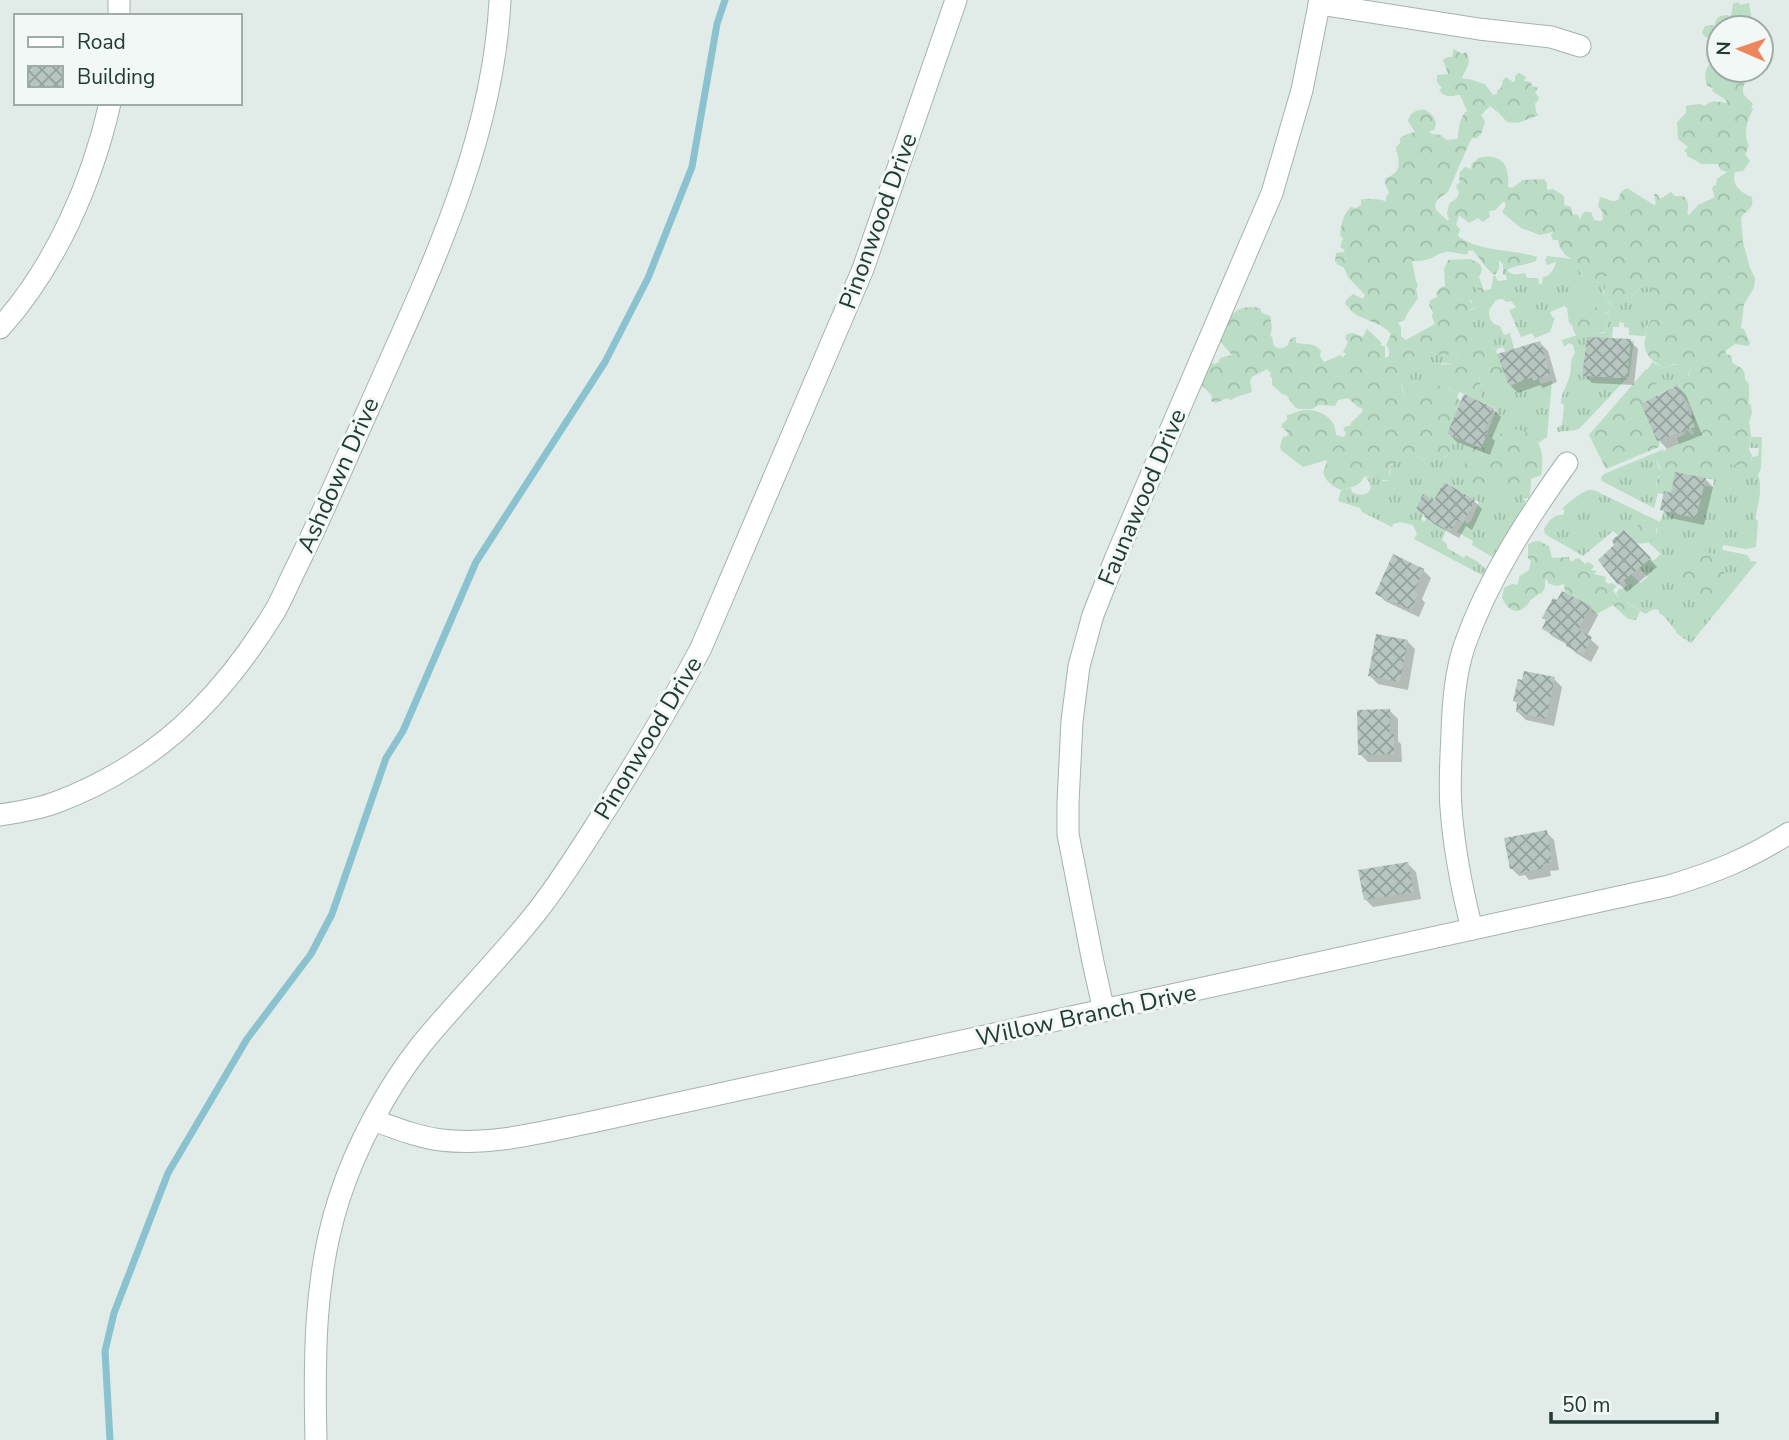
<svg xmlns="http://www.w3.org/2000/svg" width="1789" height="1440" font-family="'Nunito Sans',sans-serif">
<style>
.grass{fill:url(#grass-tufts)}
.forest{fill:url(#forest-crowns)}
.shadow{fill:#0003}
.lines{fill:none;stroke-linecap:round;stroke-linejoin:round}
.stream{stroke:#8ac2cf;stroke-width:7}
.building{fill:url(#building-cross-hatch)}
.minor-casing{stroke:#a4b3ae;stroke-width:23}
.minor{stroke:#fff;stroke-width:21}
.labels{text-anchor:middle;stroke-width:6;stroke-linejoin:round;paint-order:stroke}
.street-label{font-size:24px;fill:#223b36;stroke:#f2f8f5}
</style>
<defs>
<pattern id="grass-tufts" width="24" height="20" patternUnits="userSpaceOnUse" patternTransform="scale(1.75)"><rect width="24" height="20" fill="#bbdcc5"/><path d="M3 7l-1-3M5 7V3M7 7l1-3M15 17l-1-3M17 17v-4M19 17l1-3" fill="none" stroke="#a0beaa"/></pattern>
<pattern id="forest-crowns" width="20" height="18" patternUnits="userSpaceOnUse" patternTransform="scale(1.75)"><rect width="20" height="18" fill="#bbdcc5"/><path d="M2 6a3 3 0 1 1 6 0M12 15a3 3 0 1 1 6 0" fill="none" stroke="#a0beaa"/></pattern>
<pattern id="building-cross-hatch" width="8" height="8" patternUnits="userSpaceOnUse" patternTransform="scale(1.75)"><rect width="8" height="8" fill="#b7c6c0"/><path d="M0 0l8 8M0 8l8-8" fill="none" stroke="#94a29d"/></pattern>
</defs>
<rect width="100%" height="100%" fill="#e1ebe7"/>
<g class="grass">
<path d="M1547,256L1572,259C1578,271 1587,285 1602,282L1606,276L1610,277L1611,284L1603,291C1605,298 1611,302 1612,308L1605,314C1594,307 1582,297 1573,311L1569,307L1567,308L1564,306L1550,312L1552,317L1555,318L1550,332L1535,338L1532,333L1521,337L1510,312L1509,308L1511,310L1516,307L1511,301L1507,302L1502,299L1496,300L1489,310C1489,319 1491,324 1500,326L1504,335L1510,333L1514,349L1505,351L1503,347L1497,349L1490,348L1485,353L1478,347L1476,343L1471,341L1472,337L1468,330L1463,328L1461,323C1461,313 1470,311 1477,307C1470,302 1470,295 1463,290V287L1476,284L1478,292L1491,289L1494,274L1498,281L1507,280L1506,275L1503,274V264L1507,265V270C1513,277 1518,274 1525,273L1527,278H1538L1539,284H1542L1543,277C1549,277 1555,269 1556,262L1547,265L1545,260Z"/>
<path d="M1645,286L1653,287L1651,293L1655,297L1654,302L1659,305L1656,309L1660,311L1658,314L1659,320L1650,321L1646,327L1647,331L1645,336L1629,335V328L1624,327V323L1619,322V327H1613L1612,338H1587L1582,376L1626,378L1630,341H1634L1629,376L1580,428C1574,432 1565,430 1558,432L1557,428L1562,425L1564,405L1561,403C1561,393 1567,386 1570,375C1572,367 1569,361 1575,353L1573,345L1569,343L1564,347L1562,340L1581,334L1605,333L1610,312L1615,305H1621L1625,298L1631,297L1640,288Z"/>
<path d="M1427,351L1442,356L1457,353L1458,355L1455,364L1441,363V380L1457,385L1463,393L1459,392L1457,398L1450,388C1440,386 1432,388 1423,385L1412,400L1409,402C1400,390 1401,378 1403,365L1415,356Z"/>
<path d="M1653,361L1654,363L1664,368C1672,364 1683,363 1692,365L1688,376H1684L1680,386L1678,385L1657,395L1653,389L1658,379L1648,369Z"/>
<path d="M1488,366L1490,367L1487,385L1489,388L1500,389L1506,377L1509,386L1532,377L1533,380L1538,379L1541,384L1552,381L1547,437C1544,439 1540,441 1537,444C1529,456 1533,484 1529,498H1524L1526,510L1496,559L1472,545L1473,541L1457,532L1465,520L1467,524L1471,521L1479,502L1444,482L1434,500L1416,509L1424,514L1421,518L1424,522L1427,518L1446,530L1442,540L1447,544V548L1464,558L1466,555L1478,562L1489,572L1486,577L1414,539L1417,534L1413,525L1400,522L1393,524L1392,527L1362,512L1360,508L1338,501L1341,490L1351,488L1352,492C1365,500 1378,489 1366,478L1372,474L1383,481L1391,480C1388,468 1393,460 1402,453H1412C1424,463 1433,461 1447,456L1452,448L1449,435L1481,448C1487,435 1490,423 1496,411L1494,407L1475,399L1482,385L1479,380L1482,368Z"/>
<path d="M1751,437H1762L1761,468L1758,475C1763,488 1758,506 1755,519L1758,521L1756,547L1746,549L1724,545L1722,547L1723,550L1747,555L1751,561L1757,562L1691,643L1676,633V630C1669,625 1667,616 1659,613V610L1654,609L1645,614L1619,597L1616,593L1620,588L1622,590L1627,585L1624,580L1631,574L1640,583L1648,577L1639,568L1651,558L1653,561L1661,554L1649,543L1657,535V529L1644,520L1628,534L1625,530L1618,535L1613,531L1583,556L1545,534L1544,529C1549,521 1553,514 1563,515L1565,510L1562,509C1566,504 1583,491 1589,490C1593,489 1598,492 1602,494L1660,522L1664,511L1696,518L1704,486L1713,487L1714,480L1706,478L1724,471L1731,464H1751L1752,457L1758,456L1759,448H1750Z"/>
<polygon points="1664,449 1657,460 1658,467 1663,473 1662,475 1658,477 1656,484 1658,493 1654,508 1602,481 1601,477 1604,474"/>
</g>
<g class="forest">
<path d="M1738,2L1740,5L1749,3L1753,28H1719V51L1709,42V38L1704,36L1702,32L1705,26L1715,25C1716,17 1719,16 1727,15L1730,16L1732,12L1733,4Z"/>
<path d="M1454,49L1462,54L1466,52C1472,60 1467,69 1462,77L1464,79C1471,78 1478,83 1485,84L1493,95L1497,94V90L1501,88L1503,80L1506,77L1513,82L1515,81V76L1519,73L1526,77L1524,81L1531,82L1532,86L1538,88L1535,93L1539,97L1538,101L1535,103L1536,112L1539,115L1518,123L1507,122L1499,113L1490,106L1481,115L1485,122L1481,134L1477,138H1473L1470,141L1448,192L1439,198L1435,204L1436,210L1448,221L1449,219L1447,214L1449,204L1457,198L1459,192L1456,187L1457,184L1461,182L1459,181L1460,172L1465,167L1471,169L1472,163L1477,160L1478,158C1502,153 1510,165 1508,187L1512,188L1523,180L1544,179L1547,183V190L1553,189L1564,196V205L1571,207L1573,215L1577,214L1580,219L1584,212H1591L1594,220L1601,221L1603,219L1602,211L1598,206L1600,197C1607,198 1611,203 1618,200L1621,192L1627,188L1654,205L1656,204L1654,194H1657L1660,199L1671,192L1675,196H1683C1689,200 1689,208 1687,214L1689,215L1698,205L1715,197L1712,189L1713,186L1716,185L1717,179L1727,172L1721,170L1718,164H1702L1687,156V153L1684,151L1688,147L1678,139L1677,122L1686,113V106L1700,104L1705,106C1710,99 1719,102 1727,103L1726,100L1712,91L1713,88L1707,86C1703,72 1706,64 1719,57V70H1753C1750,77 1738,88 1745,96C1747,99 1751,101 1753,104L1751,108L1753,109C1749,117 1745,128 1746,136C1746,139 1748,143 1749,146L1745,154L1750,161L1743,171L1735,172C1731,185 1740,192 1752,197C1754,211 1747,208 1741,218L1743,242L1750,268L1755,278L1754,288L1744,304L1741,328L1744,329L1750,343L1748,346L1735,344L1725,351L1726,354L1732,356V362C1739,369 1745,365 1745,379L1749,384V404L1751,405L1752,413L1749,422L1751,435L1749,450L1752,455L1751,464L1747,467L1731,464L1724,471L1668,495L1658,493C1656,481 1655,481 1663,473C1649,455 1665,449 1679,445L1677,438L1685,434V428L1692,435L1694,434C1686,419 1693,422 1691,410C1689,400 1682,398 1678,390L1682,378L1686,375L1689,376L1692,365L1674,364L1664,368C1649,359 1640,351 1647,332L1645,331L1651,320H1659L1658,314L1660,311L1656,310L1658,305L1655,304L1652,301L1654,297L1651,293L1653,287L1640,288L1631,297L1625,298L1621,305L1615,306L1610,312L1605,332L1585,335L1581,334L1577,336C1572,332 1575,326 1569,323L1567,308L1569,307L1572,311L1575,307L1586,302L1601,310L1605,314L1609,312L1608,310L1612,308C1611,299 1601,297 1605,287L1611,284L1610,277L1606,276L1603,282C1586,285 1578,271 1572,259C1566,258 1558,247 1558,240H1553L1551,235L1553,232L1540,235L1521,228L1503,213V210L1506,206L1504,201L1495,210L1489,211L1490,217L1483,222L1478,218L1469,223L1459,215L1456,225L1460,229L1458,236C1478,252 1513,249 1537,257L1536,261C1526,265 1515,265 1507,270V265L1501,263L1499,259V269L1495,275C1485,269 1480,257 1472,250L1468,251V254C1459,255 1453,251 1445,252C1439,253 1435,257 1429,259C1423,261 1417,261 1412,261C1414,269 1415,280 1418,286L1416,289L1418,298L1407,314L1405,320L1398,323L1401,327V336L1406,340L1435,324L1432,317L1433,312L1429,305L1430,300L1437,297L1436,293L1440,288L1445,286L1444,269L1448,260L1471,259L1480,264L1482,270L1479,277L1484,291L1478,292L1476,284L1464,288L1463,290L1469,295L1471,303L1478,304L1477,307L1471,309L1468,314H1464L1461,323L1463,328L1468,329L1472,337L1471,341L1478,344V347L1485,352L1490,348L1497,349L1496,351L1506,377L1500,390H1492L1484,384C1483,376 1487,374 1490,367L1482,369L1479,380L1483,390L1480,397L1475,399L1463,394L1457,385C1449,387 1444,380 1436,379V374L1434,372L1437,370V365L1455,364L1458,355L1457,353L1442,356L1427,351L1415,356L1403,366V373H1408L1411,375L1409,381L1402,380C1400,389 1404,395 1409,401L1412,400L1414,394L1423,385C1431,387 1442,384 1448,388C1453,390 1457,398 1461,402L1447,434L1449,435L1452,448L1451,453C1438,462 1424,463 1412,453H1403L1391,465L1389,472L1392,480H1379L1372,475L1364,477C1360,487 1350,487 1341,490C1332,486 1326,482 1323,472L1327,462L1326,460L1303,467L1281,450L1280,447L1283,437L1287,436L1288,433L1282,427V424L1287,420V415C1292,414 1298,411 1304,410C1320,409 1336,418 1336,435L1344,437L1346,433L1343,429L1346,426H1350C1352,418 1361,417 1363,409L1358,407L1348,398L1338,400L1335,406L1319,405L1312,409H1298L1295,407L1286,395L1282,394L1272,384V378L1270,376L1271,373L1267,369L1252,377L1250,381L1252,392L1236,397L1231,400L1227,398L1216,403L1211,401L1212,396L1200,383L1210,363L1215,364L1219,362L1220,358L1232,355L1219,340C1229,318 1233,303 1260,308L1262,313L1270,316L1272,328L1270,336L1272,337L1274,346C1279,350 1283,349 1288,345L1289,341L1293,337H1296V343C1306,345 1315,342 1321,351L1320,356L1324,362L1341,355L1343,358L1346,354L1343,352L1348,342L1345,338L1347,334L1353,333L1363,337L1367,329L1381,342V346H1385V358L1389,356V350L1386,345L1391,334C1382,323 1370,322 1359,316C1353,314 1349,308 1345,303L1347,299L1353,294L1363,299L1365,295L1348,277L1344,268L1337,264L1335,261L1336,253L1344,252L1345,250L1340,247L1343,238L1340,235C1342,222 1342,216 1351,207L1356,208L1361,205V199H1375L1386,201V196L1389,193L1385,183L1386,178C1403,172 1399,162 1396,147L1400,143V138L1407,134L1415,132L1408,121C1410,112 1417,109 1426,110L1433,116L1436,123L1434,130L1429,131L1432,134L1441,135L1446,140L1458,139C1458,131 1460,115 1467,111L1460,95C1451,96 1444,98 1439,90L1442,88L1437,82V75L1448,74L1443,60L1447,57H1452Z"/>
<polygon points="1646,369 1657,372 1659,379 1653,389 1660,399 1661,434 1659,447 1606,469 1589,435"/>
<path d="M1506,429C1537,428 1546,447 1541,475C1528,480 1488,494 1476,487C1471,485 1467,480 1463,476L1466,459L1473,445L1481,448L1487,435H1491L1494,433L1501,434Z"/>
<path d="M1644,520L1655,526L1657,535C1651,544 1645,544 1635,543L1628,534Z"/>
<path d="M1539,541L1549,546L1552,558L1569,557L1570,561L1572,562L1575,559L1579,558L1585,564L1588,562L1594,566L1591,570L1597,571L1594,574L1606,577L1605,581L1608,584L1612,583L1617,586L1613,590L1618,597L1623,598L1627,600V603L1640,611L1636,620L1628,619L1613,605L1597,614L1592,612L1591,606L1565,593L1564,584L1556,586L1548,583L1547,579L1545,580C1546,593 1542,592 1533,598C1530,600 1528,605 1525,607C1515,616 1506,607 1502,598L1504,588L1512,584L1517,585L1520,576L1529,570L1531,561L1528,558V545L1532,542Z"/>
<polygon points="1698,548 1704,549 1708,553 1714,553 1718,564 1727,576 1724,578 1714,579 1716,587 1719,589 1720,593 1714,599 1695,593 1676,591 1678,584 1671,577 1675,571 1679,570 1683,562 1688,559 1688,554 1694,552"/>
</g>
<g class="shadow">
<polygon points="1630,341 1638,349 1634,385 1592,383 1584,375"/>
<polygon points="1540,343 1548,351 1557,382 1543,388 1540,385 1518,393 1510,385"/>
<polygon points="1678,387 1686,395 1702,435 1667,449 1659,440 1643,404"/>
<polygon points="1493,409 1501,417 1492,438 1495,441 1490,455 1457,442 1449,434"/>
<polygon points="1705,479 1713,487 1704,525 1670,518 1662,509 1672,495"/>
<polygon points="1474,501 1482,509 1472,530 1466,526 1459,538 1434,524 1418,509 1434,503"/>
<polygon points="1624,532 1657,567 1627,592 1619,584"/>
<polygon points="1423,570 1431,578 1422,599 1425,603 1419,617 1385,601 1377,593"/>
<polygon points="1590,607 1598,615 1587,636 1599,647 1591,662 1576,653 1568,645 1552,636 1544,628"/>
<polygon points="1407,641 1415,649 1408,690 1378,684 1370,676"/>
<polygon points="1554,679 1562,687 1554,726 1526,720 1517,711 1519,705 1515,701"/>
<polygon points="1390,711 1398,719 1398,741 1401,744 1402,762 1368,762 1360,754"/>
<polygon points="1546,832 1554,840 1559,870 1550,871 1551,876 1529,880 1525,875 1519,876 1511,868"/>
<polygon points="1408,864 1416,872 1421,899 1373,907 1365,899"/>
</g>
<g class="lines">
<polyline class="stream" points="110,1440 105,1351 114,1313 168,1173 247,1039 311,954 332,914 386,758 403,731 476,562 605,362 648,278 692,167 717,24 725,0"/>
</g>
<g class="building">
<polygon points="1587,337 1631,339 1627,378 1582,376"/>
<polygon points="1540,341 1550,374 1533,381 1532,377 1509,386 1497,354"/>
<polygon points="1678,385 1695,427 1657,441 1641,404"/>
<polygon points="1464,394 1494,408 1485,429 1488,431 1481,448 1447,434"/>
<polygon points="1675,472 1706,478 1696,518 1660,510 1664,491 1671,493"/>
<polygon points="1444,482 1475,500 1463,523 1457,520 1451,531 1424,517 1425,515 1416,509 1423,494 1434,500"/>
<polygon points="1624,530 1651,558 1618,585 1598,560 1614,545 1612,540"/>
<polygon points="1393,554 1424,569 1414,591 1418,593 1411,610 1375,594"/>
<polygon points="1562,591 1591,606 1578,630 1592,637 1583,655 1566,646 1567,642 1542,629 1546,620 1542,618 1553,598 1557,600"/>
<polygon points="1376,634 1408,640 1400,682 1368,676"/>
<polygon points="1524,671 1555,677 1546,719 1516,712 1517,702 1513,701 1518,679 1522,680"/>
<polygon points="1390,709 1390,734 1394,734 1394,754 1358,755 1357,710"/>
<polygon points="1547,830 1552,862 1543,864 1544,868 1520,873 1519,868 1510,869 1504,838"/>
<polygon points="1408,862 1414,892 1364,900 1358,870"/>
</g>
<g class="lines">
<defs>
<g id="minor">
<polyline points="1319,4 1479,29 1551,37 1580,46"/>
<polyline points="119,16 119,0"/>
<path d="M0,328C55,267 92,183 110,103"/>
<path d="M0,815C19,812 39,809 57,802C108,783 159,751 198,711C227,682 253,647 275,611C283,597 289,582 296,568C322,516 344,463 368,410C426,278 493,146 500,0"/>
<path d="M1472,929C1462,890 1454,849 1451,808C1449,783 1451,758 1452,733C1453,703 1455,673 1465,644C1488,579 1527,519 1567,463"/>
<polyline points="1104,1011 1093,962 1068,834 1068,803 1072,721 1079,666 1093,615 1116,557 1272,193 1302,90 1320,0"/>
<path d="M373,1120C396,1128 417,1137 441,1140C491,1146 543,1132 592,1122L1669,886C1716,872 1748,859 1789,833"/>
<path d="M316,1440C314,1359 314,1276 339,1199C356,1146 387,1088 421,1045C460,997 505,954 542,905C567,872 588,837 610,803C642,752 673,701 701,648L863,269L956,0"/>
</g>
</defs>
<use href="#minor" class="minor-casing"/>
<use href="#minor" class="minor"/>
</g>
<g class="labels">
<g class="street-label">
<text transform="translate(878 221) rotate(-70)" y="8">Pinonwood Drive</text>
<text transform="translate(338 475) rotate(-66)" y="8">Ashdown Drive</text>
<text transform="translate(1142 497) rotate(-67)" y="8">Faunawood Drive</text>
<text transform="translate(648 738) rotate(-59)" y="8">Pinonwood Drive</text>
<text transform="translate(1086 1015) rotate(-12)" y="8">Willow Branch Drive</text>
</g>
</g>
<rect x="14" y="14" width="228" height="91" fill="#f2f8f5" stroke="#9faca9" stroke-width="2"/>
<rect x="28" y="37" width="35" height="10" fill="#ffffff" stroke="#9faca9" stroke-width="2"/>
<text x="77" y="49" font-size="21" fill="#223b36">Road</text>
<rect x="28" y="66" width="35" height="21" fill="url(#building-cross-hatch)" stroke="#9faca9" stroke-width="2"/>
<text x="77" y="84" font-size="21" fill="#223b36">Building</text>
<g transform="translate(1740 49) rotate(272)"><circle r="33" fill="#f2f8f5" stroke="#9faca9" stroke-width="2"/>
<path d="M0-5L12 26L0 18L-12 26Z" fill="#ee865d"/>
<text y="-10" font-size="19" font-weight="bold" text-anchor="middle" fill="#223b36">N</text>
</g>
<path d="M1551 1412v10h166v-10" fill="none" stroke="#223b36" stroke-width="3.5"/>
<text x="1562" y="1412" font-size="21" fill="#223b36" stroke="#f2f8f5" stroke-width="5" paint-order="stroke">50 m</text>
</svg>
